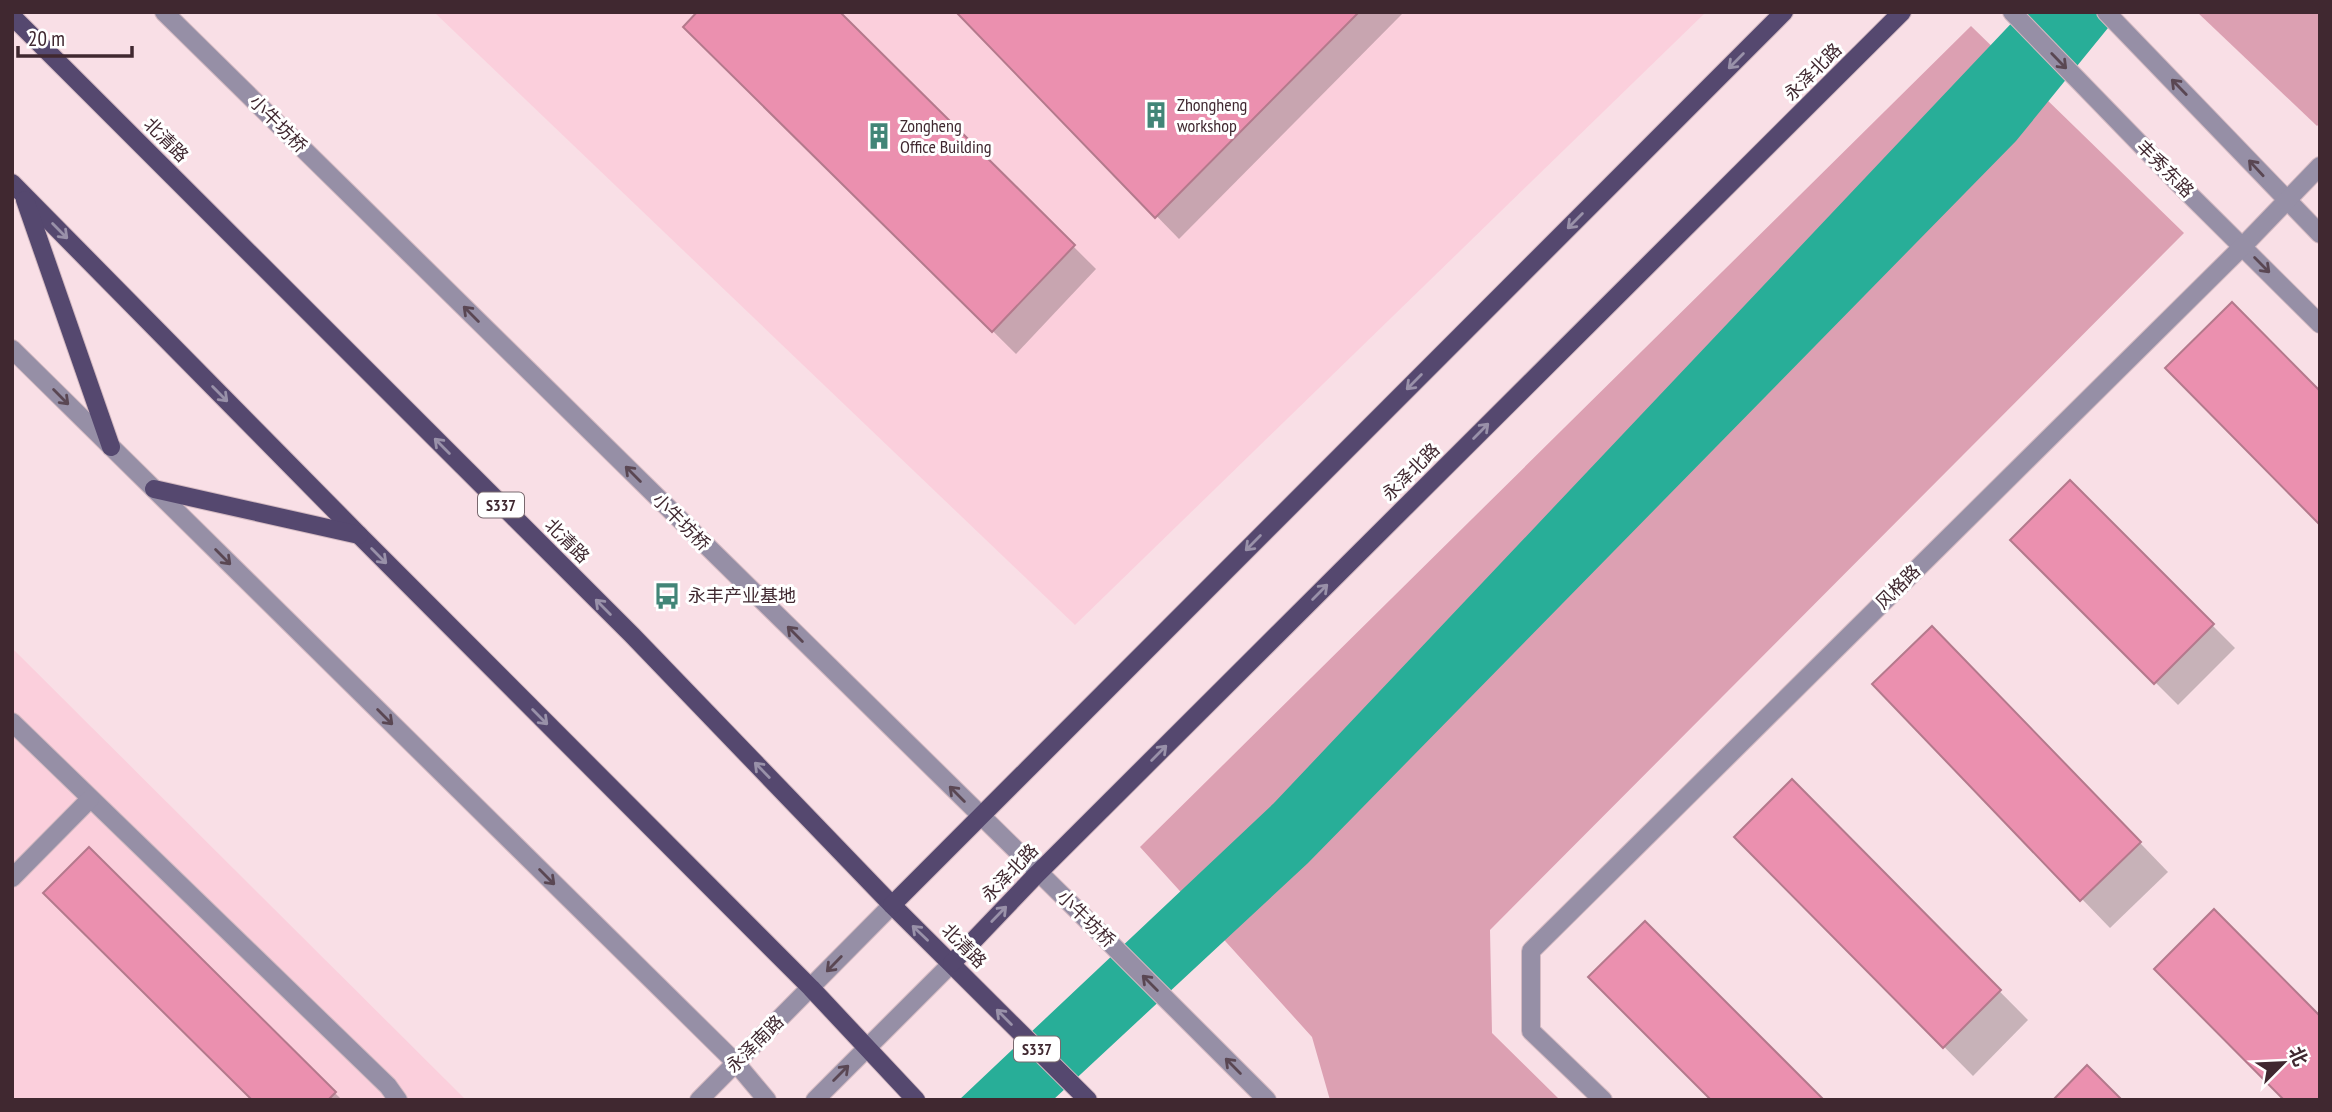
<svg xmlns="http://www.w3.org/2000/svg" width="2332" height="1112" font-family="'PT Sans Narrow','Noto Sans SC',sans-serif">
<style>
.built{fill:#fbcfdc}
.green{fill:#dca0b2}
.water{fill:#28ae98}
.shadow{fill:#0003}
.building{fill:#eb90af;stroke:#b4798c;stroke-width:2}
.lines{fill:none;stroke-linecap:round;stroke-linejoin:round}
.minor-casing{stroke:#d4bac2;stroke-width:20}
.major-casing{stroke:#d4bac2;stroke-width:20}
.minor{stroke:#968fa6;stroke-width:18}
.major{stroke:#55486f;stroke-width:18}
.oneway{stroke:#9991a9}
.oneway2{stroke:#5a4753}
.labels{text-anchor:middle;stroke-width:6;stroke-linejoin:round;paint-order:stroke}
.shield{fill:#fff;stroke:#79686e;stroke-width:2}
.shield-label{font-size:16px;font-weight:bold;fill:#402830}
.street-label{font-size:18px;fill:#402830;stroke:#fff}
.poi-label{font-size:18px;fill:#402830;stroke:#fff;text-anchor:start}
</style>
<rect width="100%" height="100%" fill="#f9dfe6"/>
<g class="built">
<polygon points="434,12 1706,12 1075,625"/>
<polygon points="12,648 466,1100 12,1100"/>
</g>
<g class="green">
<polygon points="2197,12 2320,12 2320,123 2317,126"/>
<polygon points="1971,26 2184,233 1490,930 1492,1033 1560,1100 1330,1100 1312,1037 1140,847"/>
</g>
<polygon class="water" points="2022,12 2121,12 2016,141 1308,863 1053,1100 959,1100 1274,803"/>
<g class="shadow">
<polygon points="838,12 1096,269 1016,354 685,27"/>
<polygon points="958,12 1404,12 1179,239"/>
<polygon points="2070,483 2235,648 2178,705 2013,540"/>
<polygon points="1961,657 2168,872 2110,928 2082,899"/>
<polygon points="1792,782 2028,1020 1973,1076 1737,837"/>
<polygon points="89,849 342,1100 254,1100"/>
</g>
<g class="building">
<polygon points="697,12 840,12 1075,245 992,332 683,27"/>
<polygon points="956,12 1359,12 1155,218"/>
<polygon points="2232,302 2320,391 2320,525 2165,368"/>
<polygon points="2070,480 2214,624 2154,684 2010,540"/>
<polygon points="1932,626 2141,842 2080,901 1872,684"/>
<polygon points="1792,779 2001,990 1943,1048 1734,837"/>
<polygon points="89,847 336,1092 328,1100 252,1100 43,893"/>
<polygon points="2214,909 2320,1016 2320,1100 2284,1100 2154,969"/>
<polygon points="1645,921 1824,1100 1711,1100 1588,977"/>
<polygon points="2087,1065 2122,1100 2053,1100"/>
</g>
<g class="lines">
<defs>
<g id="minor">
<polyline points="164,12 1076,909 1267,1100"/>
<polyline points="2012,12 2178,183 2320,324"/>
<polyline points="2106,12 2320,234"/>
<polyline points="12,349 736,1063 767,1100"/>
<polyline points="12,722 388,1086 398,1100"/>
<polyline points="12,878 90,799"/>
<polyline points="699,1100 892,905"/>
<polyline points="815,1100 952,963"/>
<polyline points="1603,1100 1531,1031 1531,951 2243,246 2320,166"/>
</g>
<g id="major">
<polyline points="12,16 632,635 892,905 1088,1100"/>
<polyline points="12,183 359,535 811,988 916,1100"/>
<polyline points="25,200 111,447"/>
<polyline points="154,489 359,535"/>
<polyline points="892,905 1784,12"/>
<polyline points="952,963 1038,873 1902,12"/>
</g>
</defs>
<use href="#minor" class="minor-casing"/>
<use href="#major" class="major-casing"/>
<use href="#minor" class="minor"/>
<use href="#major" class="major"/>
</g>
<defs><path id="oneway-shaft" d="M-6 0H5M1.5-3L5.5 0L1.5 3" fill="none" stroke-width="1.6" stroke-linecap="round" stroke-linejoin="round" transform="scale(1.75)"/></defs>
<g class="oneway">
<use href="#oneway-shaft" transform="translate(1736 61) rotate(135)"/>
<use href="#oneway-shaft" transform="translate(1575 221) rotate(135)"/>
<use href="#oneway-shaft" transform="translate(60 231) rotate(45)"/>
<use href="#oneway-shaft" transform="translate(1414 382) rotate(135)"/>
<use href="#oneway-shaft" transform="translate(220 394) rotate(45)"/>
<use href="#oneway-shaft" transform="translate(1481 431) rotate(-45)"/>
<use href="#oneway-shaft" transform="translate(442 446) rotate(-135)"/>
<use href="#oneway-shaft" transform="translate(1253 543) rotate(135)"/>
<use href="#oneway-shaft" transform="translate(379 556) rotate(45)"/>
<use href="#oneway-shaft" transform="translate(1320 592) rotate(-45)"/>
<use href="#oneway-shaft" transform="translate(603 607) rotate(-135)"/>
<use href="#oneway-shaft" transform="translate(540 717) rotate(45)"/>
<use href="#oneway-shaft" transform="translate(1159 753) rotate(-45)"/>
<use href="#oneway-shaft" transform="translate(762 770) rotate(-134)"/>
<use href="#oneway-shaft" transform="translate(999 914) rotate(-46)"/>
<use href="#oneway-shaft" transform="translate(920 933) rotate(-136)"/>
<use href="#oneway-shaft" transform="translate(1004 1017) rotate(-135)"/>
</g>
<g class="oneway2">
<use href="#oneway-shaft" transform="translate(2059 61) rotate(46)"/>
<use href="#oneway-shaft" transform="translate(2179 87) rotate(-134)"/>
<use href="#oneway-shaft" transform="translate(2256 168) rotate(-133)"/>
<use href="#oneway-shaft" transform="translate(2262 265) rotate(45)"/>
<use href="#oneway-shaft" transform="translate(471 314) rotate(-135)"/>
<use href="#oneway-shaft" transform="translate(61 397) rotate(45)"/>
<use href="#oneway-shaft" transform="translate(633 474) rotate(-135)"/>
<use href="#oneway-shaft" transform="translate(223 557) rotate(45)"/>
<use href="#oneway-shaft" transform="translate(795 634) rotate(-135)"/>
<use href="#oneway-shaft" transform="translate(385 717) rotate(45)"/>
<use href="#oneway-shaft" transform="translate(957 794) rotate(-135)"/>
<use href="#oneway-shaft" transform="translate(547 877) rotate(45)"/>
<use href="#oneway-shaft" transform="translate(834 964) rotate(134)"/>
<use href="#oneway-shaft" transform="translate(1150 983) rotate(-135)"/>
<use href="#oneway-shaft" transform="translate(1233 1066) rotate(-135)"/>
<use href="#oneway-shaft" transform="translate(841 1073) rotate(-45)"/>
</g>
<defs>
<symbol id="building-bare" viewBox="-9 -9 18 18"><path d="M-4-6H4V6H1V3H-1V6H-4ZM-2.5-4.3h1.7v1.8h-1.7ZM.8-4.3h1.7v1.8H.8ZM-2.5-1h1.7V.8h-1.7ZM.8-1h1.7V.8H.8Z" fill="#428577" stroke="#fff" stroke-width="2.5" paint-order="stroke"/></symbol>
<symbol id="bus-bare" viewBox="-9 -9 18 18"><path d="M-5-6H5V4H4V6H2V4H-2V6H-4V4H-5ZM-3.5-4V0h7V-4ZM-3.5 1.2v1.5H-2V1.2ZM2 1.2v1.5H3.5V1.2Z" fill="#428577" stroke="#fff" stroke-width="2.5" paint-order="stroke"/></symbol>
</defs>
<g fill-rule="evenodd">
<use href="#building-bare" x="1137" y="96" width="38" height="38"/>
<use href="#building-bare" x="860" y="117" width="38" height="38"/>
<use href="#bus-bare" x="648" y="577" width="38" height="38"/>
</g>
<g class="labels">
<g class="shield">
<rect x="478" y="492.5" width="46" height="25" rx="5"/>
<rect x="1014" y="1036.5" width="46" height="25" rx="5"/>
</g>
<g class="shield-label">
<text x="501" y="511">S337</text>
<text x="1037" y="1055">S337</text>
</g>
<g class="street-label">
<text transform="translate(1813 72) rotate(-45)" y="6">永泽北路</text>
<text transform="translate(278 124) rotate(45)" y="6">小牛坊桥</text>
<text transform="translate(166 140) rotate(45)" y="6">北清路</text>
<text transform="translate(2165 169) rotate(45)" y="6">丰秀东路</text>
<text transform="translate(1411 472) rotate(-45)" y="6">永泽北路</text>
<text transform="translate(681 522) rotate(45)" y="6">小牛坊桥</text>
<text transform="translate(567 541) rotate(45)" y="6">北清路</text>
<text transform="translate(1898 587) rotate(-45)" y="6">风格路</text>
<text transform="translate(1010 873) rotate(-46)" y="6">永泽北路</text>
<text transform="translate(1086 919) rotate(44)" y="6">小牛坊桥</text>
<text transform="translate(964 946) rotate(45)" y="6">北清路</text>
<text transform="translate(755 1044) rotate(-45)" y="6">永泽南路</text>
</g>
<g class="poi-label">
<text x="1177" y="111">Zhongheng<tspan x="1177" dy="21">workshop</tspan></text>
<text x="900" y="132">Zongheng<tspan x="900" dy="21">Office Building</tspan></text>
<text x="688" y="602">永丰产业基地</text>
</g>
</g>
<rect width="2332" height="1112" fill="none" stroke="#402830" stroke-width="28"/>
<g transform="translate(2283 1063) rotate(66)" stroke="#ffffff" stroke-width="5" paint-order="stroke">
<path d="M0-5L12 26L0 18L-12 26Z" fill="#402830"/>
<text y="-10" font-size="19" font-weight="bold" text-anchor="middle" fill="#402830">北</text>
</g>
<path d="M18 46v10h114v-10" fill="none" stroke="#402830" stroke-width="3.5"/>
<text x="28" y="46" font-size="21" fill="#402830" stroke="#ffffff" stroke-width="5" paint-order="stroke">20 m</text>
</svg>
